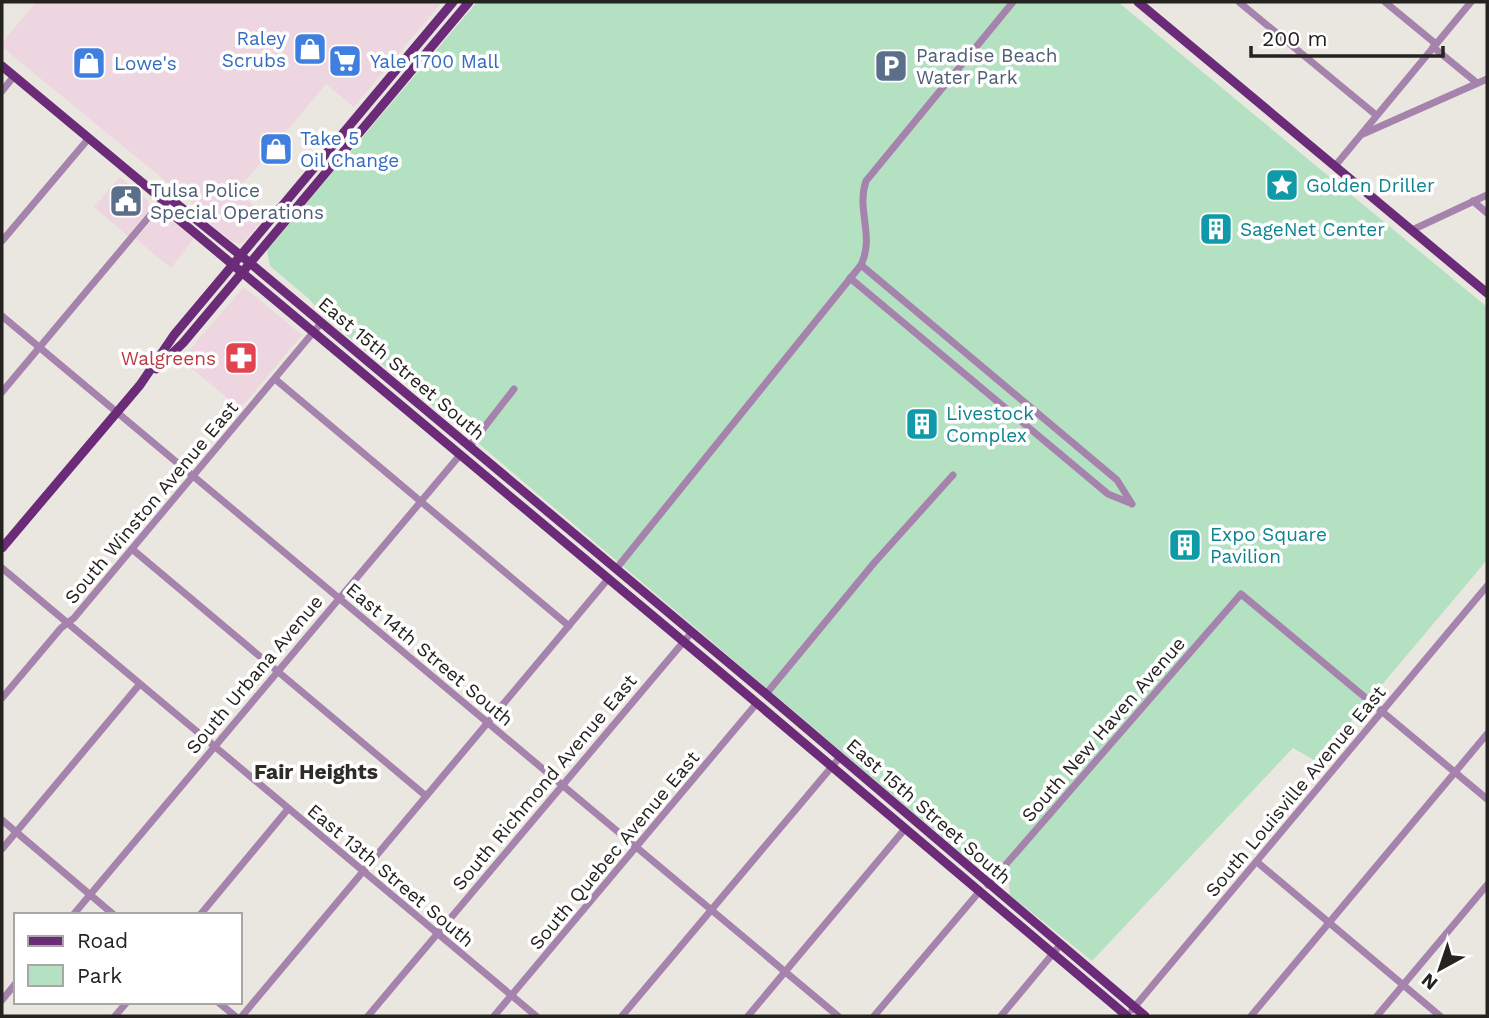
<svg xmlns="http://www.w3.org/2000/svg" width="1489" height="1018" font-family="'Work Sans',sans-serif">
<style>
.commercial{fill:#eed6e1}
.green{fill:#b5e1c3}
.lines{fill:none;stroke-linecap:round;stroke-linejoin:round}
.minor{stroke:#a583ad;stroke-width:7}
.major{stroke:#6b2b79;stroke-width:9}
.labels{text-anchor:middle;stroke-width:7;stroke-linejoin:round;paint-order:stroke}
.shop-label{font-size:19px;fill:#366cbe;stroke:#fff;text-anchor:start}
.service-label{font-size:19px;fill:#4e5e75;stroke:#fff;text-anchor:start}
.culture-label{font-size:19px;fill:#0d838f;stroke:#fff;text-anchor:start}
.health-label{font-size:19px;fill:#be3a42;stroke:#fff;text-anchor:end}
.street-label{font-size:19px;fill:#242320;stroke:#fff}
.neighbourhood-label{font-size:21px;font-weight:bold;fill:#2e2c26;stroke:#fff}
</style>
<rect width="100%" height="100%" fill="#eae7e0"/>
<g class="commercial">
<polygon points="36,2 442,2 354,107 326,84 237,191 266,216 244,242 239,244 230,240 211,224 213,220 2,47 2,43"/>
<polygon points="120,177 148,201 151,208 128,236 94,207"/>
<polygon points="156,215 166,216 194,238 171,268 136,239"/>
<polygon points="244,287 302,335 240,409 181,359"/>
</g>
<polygon class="green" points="477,2 1118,2 1487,307 1487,560 1317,762 1293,748 1092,961 1010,895 1008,876 994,864 975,865 466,433 328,320 309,299 270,266 267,250"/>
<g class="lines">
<g class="minor">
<polyline points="1239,2 1376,115"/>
<polyline points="1385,2 1436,44"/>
<polyline points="1433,47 1477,83"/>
<polyline points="2,91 14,76"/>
<polyline points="1363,134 1487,79"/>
<polyline points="1335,166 1471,2"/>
<polyline points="1473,201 1487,213"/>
<polyline points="1412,230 1487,195"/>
<polyline points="2,241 89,138"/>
<polyline points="861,265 1117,480 1132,504"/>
<polyline points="850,278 1108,494 1130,503"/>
<polyline points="2,316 838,1016"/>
<polyline points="275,379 569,626"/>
<polyline points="2,392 163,200"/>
<polyline points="469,447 514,389"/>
<polyline points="132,549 426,796"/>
<polyline points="2,568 536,1016"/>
<path d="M616,569L861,265C875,236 856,210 866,181L1013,2"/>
<polyline points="766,694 874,563 953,475"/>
<polyline points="2,698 61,628 74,618 321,323"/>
<polyline points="2,820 114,915"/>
<polyline points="2,849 139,685"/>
<polyline points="1257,862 1440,1016"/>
<polyline points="988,885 1241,594 1487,799"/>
<polyline points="73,915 460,455"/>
<polyline points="200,915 288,809"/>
<polyline points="2,1000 16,983"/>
<polyline points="218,1002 235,1016"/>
<polyline points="1132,1010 1487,586"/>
<polyline points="115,1016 127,1002"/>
<polyline points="242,1016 608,579"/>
<polyline points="368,1016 691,633"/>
<polyline points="494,1016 757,703"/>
<polyline points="622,1016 840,757"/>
<polyline points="748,1016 904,830"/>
<polyline points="874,1016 979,892"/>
<polyline points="1001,1016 1060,945"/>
<polyline points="1251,1016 1487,734"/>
<polyline points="1377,1016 1487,885"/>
</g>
<g class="major">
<polyline points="1138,2 1487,293"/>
<polyline points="2,66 163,200 165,208 720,672 1127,1016"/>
<polyline points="163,200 172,200 250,263 766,694 1145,1016"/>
<polyline points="156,369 183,343 469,2"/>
<polyline points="2,548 140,385 174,335 453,2"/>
</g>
</g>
<defs>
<symbol id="shop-square" viewBox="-11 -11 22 22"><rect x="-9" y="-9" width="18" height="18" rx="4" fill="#3f7fe0" stroke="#fff"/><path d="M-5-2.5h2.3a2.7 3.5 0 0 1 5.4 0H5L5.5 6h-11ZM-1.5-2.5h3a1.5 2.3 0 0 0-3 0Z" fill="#fff"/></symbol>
<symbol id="supermarket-square" viewBox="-11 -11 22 22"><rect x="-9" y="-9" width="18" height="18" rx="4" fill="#3f7fe0" stroke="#fff"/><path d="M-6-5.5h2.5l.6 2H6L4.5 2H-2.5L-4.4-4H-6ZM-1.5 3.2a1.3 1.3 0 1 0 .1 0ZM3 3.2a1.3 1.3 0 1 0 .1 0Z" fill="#fff"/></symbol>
<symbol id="parking-square" viewBox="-11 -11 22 22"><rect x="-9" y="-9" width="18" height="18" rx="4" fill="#5c6f8a" stroke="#fff"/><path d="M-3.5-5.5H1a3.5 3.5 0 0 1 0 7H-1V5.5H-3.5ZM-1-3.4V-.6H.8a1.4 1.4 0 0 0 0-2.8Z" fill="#fff"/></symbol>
<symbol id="sight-square" viewBox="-11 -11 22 22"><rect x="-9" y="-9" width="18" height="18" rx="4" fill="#0f9aa8" stroke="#fff"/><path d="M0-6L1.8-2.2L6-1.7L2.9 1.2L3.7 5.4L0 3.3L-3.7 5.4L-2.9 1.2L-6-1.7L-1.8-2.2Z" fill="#fff"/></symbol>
<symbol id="civic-square" viewBox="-11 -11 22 22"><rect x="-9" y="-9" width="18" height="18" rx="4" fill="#5c6f8a" stroke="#fff"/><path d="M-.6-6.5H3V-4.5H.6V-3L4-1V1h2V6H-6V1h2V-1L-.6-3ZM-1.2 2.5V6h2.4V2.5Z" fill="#fff"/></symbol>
<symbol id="building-square" viewBox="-11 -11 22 22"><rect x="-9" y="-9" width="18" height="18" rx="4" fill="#0f9aa8" stroke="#fff"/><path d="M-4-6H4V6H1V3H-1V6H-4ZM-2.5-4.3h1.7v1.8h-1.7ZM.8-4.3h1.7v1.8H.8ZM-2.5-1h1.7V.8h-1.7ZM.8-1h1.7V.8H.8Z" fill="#fff"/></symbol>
<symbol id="pharmacy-square" viewBox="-11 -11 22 22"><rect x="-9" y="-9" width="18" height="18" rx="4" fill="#e0444e" stroke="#fff"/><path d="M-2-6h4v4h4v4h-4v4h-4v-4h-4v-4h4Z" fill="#fff"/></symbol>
</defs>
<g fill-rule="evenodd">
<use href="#shop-square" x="291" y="30" width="38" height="38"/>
<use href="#supermarket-square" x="326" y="42" width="38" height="38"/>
<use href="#shop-square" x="70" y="44" width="38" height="38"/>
<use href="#parking-square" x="872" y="47" width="38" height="38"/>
<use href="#shop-square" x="257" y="130" width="38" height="38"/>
<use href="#sight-square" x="1263" y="166" width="38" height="38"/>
<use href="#civic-square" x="107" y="182" width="38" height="38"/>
<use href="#building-square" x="1197" y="210" width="38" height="38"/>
<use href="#pharmacy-square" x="222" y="339" width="38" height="38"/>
<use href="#building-square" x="903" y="405" width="38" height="38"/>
<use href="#building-square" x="1166" y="526" width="38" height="38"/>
</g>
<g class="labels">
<g class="shop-label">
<text x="286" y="45" text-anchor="end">Raley<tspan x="286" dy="22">Scrubs</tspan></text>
<text x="370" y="68">Yale 1700 Mall</text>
<text x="114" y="70">Lowe's</text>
<text x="300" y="145">Take 5<tspan x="300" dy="22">Oil Change</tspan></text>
</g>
<g class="service-label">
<text x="916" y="62">Paradise Beach<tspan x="916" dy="22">Water Park</tspan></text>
<text x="150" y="197">Tulsa Police<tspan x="150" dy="22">Special Operations</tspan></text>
</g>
<g class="culture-label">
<text x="1306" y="192">Golden Driller</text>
<text x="1240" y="236">SageNet Center</text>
<text x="946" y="420">Livestock<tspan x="946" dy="22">Complex</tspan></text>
<text x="1210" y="541">Expo Square<tspan x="1210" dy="22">Pavilion</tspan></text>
</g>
<g class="health-label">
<text x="216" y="365">Walgreens</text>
</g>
<g class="street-label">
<text transform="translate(402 368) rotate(40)" y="7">East 15th Street South</text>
<text transform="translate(151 502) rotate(-50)" y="7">South Winston Avenue East</text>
<text transform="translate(430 654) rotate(40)" y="7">East 14th Street South</text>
<text transform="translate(254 674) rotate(-50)" y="7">South Urbana Avenue</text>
<text transform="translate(1103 729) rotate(-49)" y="7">South New Haven Avenue</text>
<text transform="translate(544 782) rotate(-50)" y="7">South Richmond Avenue East</text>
<text transform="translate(1295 791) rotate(-50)" y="7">South Louisville Avenue East</text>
<text transform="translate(929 811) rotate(41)" y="7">East 15th Street South</text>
<text transform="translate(614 850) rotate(-50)" y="7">South Quebec Avenue East</text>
<text transform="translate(391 875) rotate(40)" y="7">East 13th Street South</text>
</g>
<g class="neighbourhood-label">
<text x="316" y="779">Fair Heights</text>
</g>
</g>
<rect width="1489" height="1018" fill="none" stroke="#242320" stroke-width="7"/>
<rect x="14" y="913" width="228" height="91" fill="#ffffff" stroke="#a7a7a6" stroke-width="2"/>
<rect x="28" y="936" width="35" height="10" fill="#6b2b79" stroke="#a7a7a6" stroke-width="2"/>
<text x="77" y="948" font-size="21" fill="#242320">Road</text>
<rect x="28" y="965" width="35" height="21" fill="#b5e1c3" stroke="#a7a7a6" stroke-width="2"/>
<text x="77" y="983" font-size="21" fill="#242320">Park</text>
<g transform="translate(1440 969) rotate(220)" stroke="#ffffff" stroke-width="5" paint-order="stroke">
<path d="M0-5L12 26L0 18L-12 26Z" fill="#242320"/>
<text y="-10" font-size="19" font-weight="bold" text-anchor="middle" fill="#242320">N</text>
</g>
<path d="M1251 46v10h192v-10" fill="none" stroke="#242320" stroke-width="3.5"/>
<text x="1262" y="46" font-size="21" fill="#242320" stroke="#ffffff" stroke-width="5" paint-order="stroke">200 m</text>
</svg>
